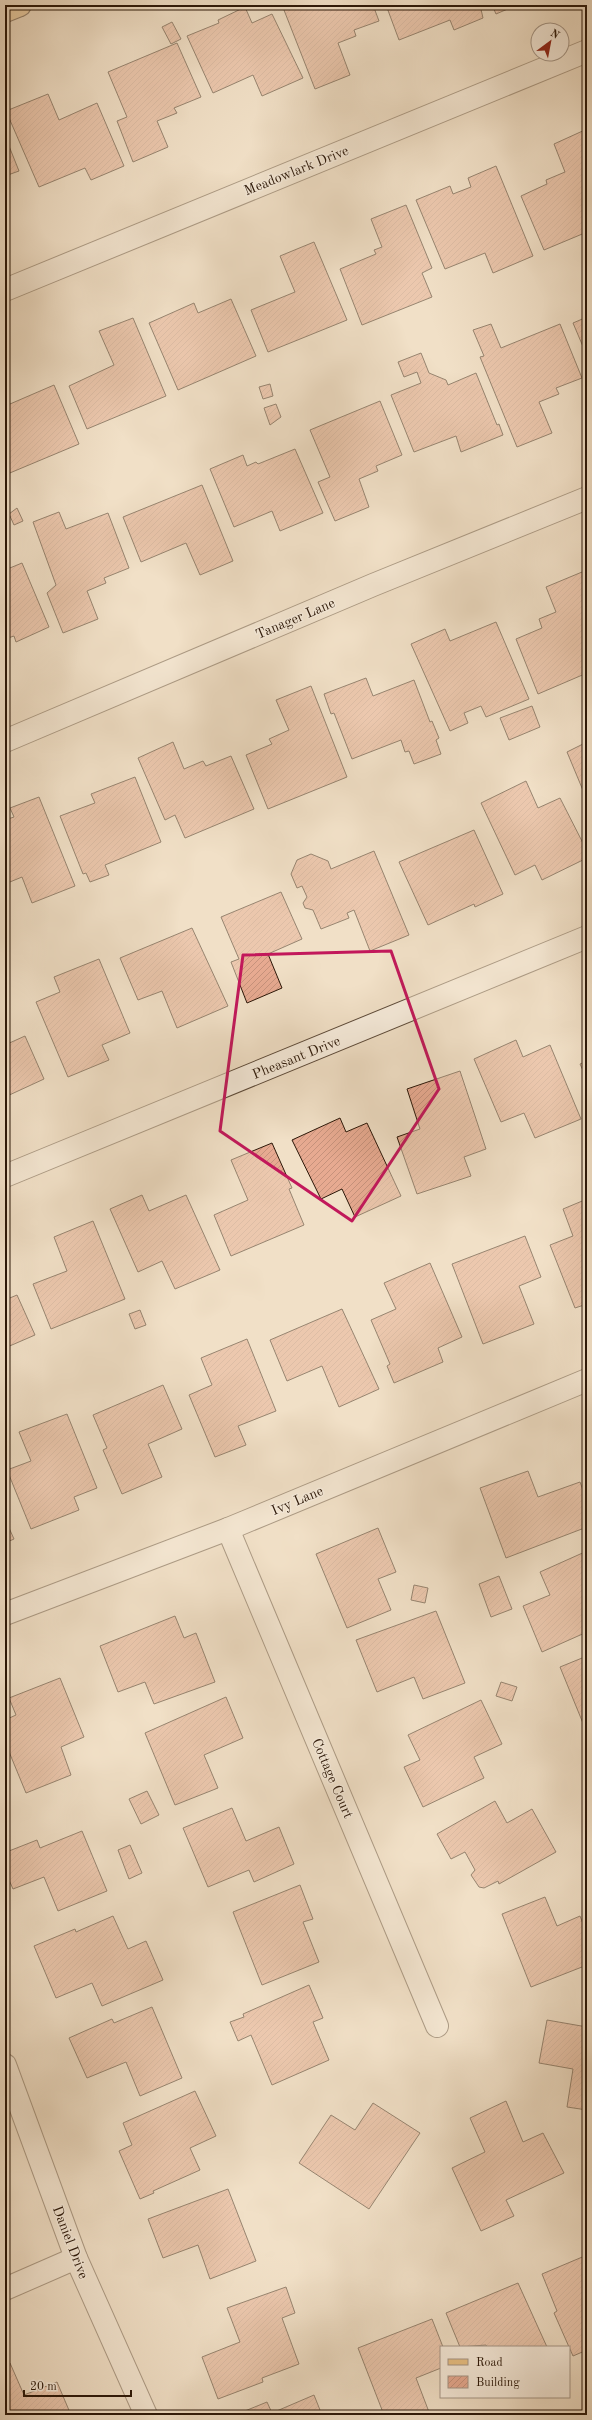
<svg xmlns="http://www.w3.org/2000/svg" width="592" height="2420" font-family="'Old Standard TT',serif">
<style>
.building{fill:url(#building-hatch);stroke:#2b1708}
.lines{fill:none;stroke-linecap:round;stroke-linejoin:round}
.minor-casing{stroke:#5c4938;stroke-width:24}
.major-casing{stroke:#2b1708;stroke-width:24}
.minor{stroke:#f6ebdb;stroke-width:22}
.major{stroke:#e8c084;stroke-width:22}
.marked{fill:none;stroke:#c2185b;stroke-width:3;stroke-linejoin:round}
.labels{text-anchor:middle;stroke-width:3;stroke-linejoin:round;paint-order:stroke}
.street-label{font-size:14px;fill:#2b1708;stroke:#f6ebdb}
</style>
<defs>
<pattern id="building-hatch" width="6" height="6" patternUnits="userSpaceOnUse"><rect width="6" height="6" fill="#e7aa91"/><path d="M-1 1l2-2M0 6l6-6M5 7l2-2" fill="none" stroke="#c6927c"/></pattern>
</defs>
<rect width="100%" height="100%" fill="#f1e0c7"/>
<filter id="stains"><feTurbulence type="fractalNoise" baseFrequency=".005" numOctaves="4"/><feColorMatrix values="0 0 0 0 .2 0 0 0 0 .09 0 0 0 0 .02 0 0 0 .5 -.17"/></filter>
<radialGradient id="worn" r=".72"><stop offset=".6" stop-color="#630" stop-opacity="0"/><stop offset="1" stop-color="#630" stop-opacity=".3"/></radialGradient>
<g class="building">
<polygon points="282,5 373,5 379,21 354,30 356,36 338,43 350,75 315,89"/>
<polygon points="386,5 480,5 483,18 454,30 450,20 399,40"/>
<polygon points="492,5 517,5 496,14"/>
<polygon points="245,7 252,23 272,14 303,78 262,96 253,75 213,93 187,36 219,23 218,20"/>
<polygon points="172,22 181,39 171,44 162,27"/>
<polygon points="177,43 201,97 174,108 177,113 157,121 168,147 133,162 117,121 127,117 108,72"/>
<polygon points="48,94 59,120 97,103 124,166 91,180 85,168 39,187 6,111"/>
<polygon points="587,129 587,232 544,250 521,196 547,184 546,180 565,172 554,144"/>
<polygon points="5,136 19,171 5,176"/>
<polygon points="496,166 533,256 493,273 485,253 445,269 416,200 450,186 453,194 471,187 468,178"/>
<polygon points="406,205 432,268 422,273 432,297 362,325 340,269 376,254 374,250 382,247 371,219"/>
<polygon points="314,242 347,320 268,352 251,310 295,292 280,256"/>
<polygon points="231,299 256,356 178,390 149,323 194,303 198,313"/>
<polygon points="587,317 587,356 573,323"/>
<polygon points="133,318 166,396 87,429 69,386 114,365 99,331"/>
<polygon points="491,324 501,348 560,324 582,378 556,388 559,394 539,402 552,433 517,447 480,357 484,356 473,330"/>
<polygon points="421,353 429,373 446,380 448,385 476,373 497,425 499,424 503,435 461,452 456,436 414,452 391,395 421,383 417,372 404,377 398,362"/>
<polygon points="270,384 273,396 263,399 259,387"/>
<polygon points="54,385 79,444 5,475 5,392 10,404"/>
<polygon points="380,401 402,455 376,466 378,471 359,479 369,507 335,521 318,482 330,477 310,430"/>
<polygon points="276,404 281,417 270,425 264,408"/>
<polygon points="295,449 323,513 280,531 272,511 234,527 210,469 243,455 247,466 256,462 258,464"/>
<polygon points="202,485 233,561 200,575 186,543 141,562 123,517"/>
<polygon points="17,508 23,521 14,525 9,514"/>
<polygon points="59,512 66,529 108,513 129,568 104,578 106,583 87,591 98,619 63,633 47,593 56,585 33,522"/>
<polygon points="22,563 49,627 16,642 14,636 5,639 5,570"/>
<polygon points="582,572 587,584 587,673 538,694 516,639 542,628 539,619 556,612 546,587"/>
<polygon points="496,622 529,699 486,717 481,706 464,713 468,723 450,731 411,644 445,629 450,641"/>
<polygon points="366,678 373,696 414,680 430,722 432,721 439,738 436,740 441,754 414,764 409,751 405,752 401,740 352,759 334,713 331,714 324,694"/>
<polygon points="311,686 347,777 268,809 246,755 272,744 269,739 289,730 276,700"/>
<polygon points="532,706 540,727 509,740 500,718"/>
<polygon points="173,742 184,769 203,761 206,766 231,756 254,809 185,838 175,815 165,820 138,758"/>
<polygon points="587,742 587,800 567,752"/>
<polygon points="135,777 161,842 105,865 109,875 90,882 86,873 83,874 60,816 95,803 91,794"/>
<polygon points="526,781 538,808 560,798 587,851 587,858 542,880 535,865 515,875 481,803"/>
<polygon points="39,797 75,886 32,903 22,877 5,884 5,820 14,817 10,808"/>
<polygon points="474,830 503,894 475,907 474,904 428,925 399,862"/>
<polygon points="374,851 409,935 370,951 354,910 347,913 349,918 321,929 313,910 305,908 303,903 307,897 302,886 297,888 291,874 297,860 311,854 328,861 331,869"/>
<polygon points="281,892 302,939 268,954 282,988 247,1003 231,962 239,959 221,917"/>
<polygon points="192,928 228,1006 177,1028 162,991 138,1000 120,958"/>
<polygon points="99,959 130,1033 102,1045 109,1060 68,1077 36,1002 60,992 54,977"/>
<polygon points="25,1036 44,1079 5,1097 5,1045"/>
<polygon points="516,1040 523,1057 550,1045 581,1119 535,1138 524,1113 501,1122 474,1059"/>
<polygon points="587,1061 587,1079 580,1064"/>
<polygon points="460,1071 486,1149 464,1157 471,1176 417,1194 397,1137 420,1129 407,1089"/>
<polygon points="340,1118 346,1132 367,1123 401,1196 355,1217 342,1189 321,1199 292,1140"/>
<polygon points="272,1143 292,1188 289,1189 304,1225 231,1256 214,1215 248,1200 231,1160"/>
<polygon points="142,1195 149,1211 186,1195 220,1270 175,1289 162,1261 138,1272 110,1209"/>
<polygon points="587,1199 587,1304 575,1308 550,1245 573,1236 563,1209"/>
<polygon points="93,1221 125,1299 51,1329 33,1284 67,1271 54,1237"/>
<polygon points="525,1236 541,1277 519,1286 534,1324 483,1344 452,1264"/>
<polygon points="430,1263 462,1337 438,1348 443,1362 394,1383 387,1366 390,1364 371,1320 396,1309 384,1283"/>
<polygon points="17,1295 35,1335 5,1348 5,1300"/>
<polygon points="342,1309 379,1389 339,1407 322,1366 287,1381 270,1340"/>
<polygon points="140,1310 146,1325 135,1329 129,1314"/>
<polygon points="247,1339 276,1411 238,1426 246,1445 215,1457 189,1395 212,1385 201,1358"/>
<polygon points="163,1385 182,1429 148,1444 162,1477 122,1494 103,1450 107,1448 93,1415"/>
<polygon points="67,1414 97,1488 74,1497 79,1510 31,1529 7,1470 31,1461 19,1432"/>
<polygon points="528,1471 538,1497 580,1482 587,1501 587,1527 506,1558 480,1488"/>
<polygon points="5,1519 14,1539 5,1543"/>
<polygon points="378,1528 396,1572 378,1579 391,1610 347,1628 316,1554"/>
<polygon points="587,1551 587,1632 542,1652 523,1606 550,1595 540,1572"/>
<polygon points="499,1576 512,1609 491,1617 479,1584"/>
<polygon points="414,1585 428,1588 425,1603 411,1600"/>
<polygon points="436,1611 465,1683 423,1699 414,1677 377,1692 356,1640"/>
<polygon points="175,1616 184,1638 196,1633 215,1682 154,1704 145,1682 118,1692 100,1646"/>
<polygon points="587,1656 587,1733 560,1667"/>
<polygon points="60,1678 84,1737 61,1747 71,1775 26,1793 5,1742 5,1720 16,1715 9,1698"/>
<polygon points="501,1682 517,1687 512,1701 496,1696"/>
<polygon points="226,1697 243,1738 204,1755 218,1788 175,1805 145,1733"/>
<polygon points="481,1700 502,1744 474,1757 484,1778 423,1807 404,1767 420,1760 408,1735"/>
<polygon points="147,1791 159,1815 141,1824 129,1799"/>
<polygon points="495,1801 507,1823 532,1809 556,1852 499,1884 498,1881 484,1888 479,1887 471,1875 475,1870 465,1852 451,1859 437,1834"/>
<polygon points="232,1808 246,1841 279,1827 294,1864 254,1882 249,1870 208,1887 183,1828"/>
<polygon points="82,1831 107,1891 58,1911 44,1877 13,1889 5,1871 5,1851 8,1849 9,1851 37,1840 40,1848"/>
<polygon points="130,1845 142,1873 129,1879 118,1850"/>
<polygon points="300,1885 313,1919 303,1922 319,1962 262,1985 233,1912"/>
<polygon points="545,1897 557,1926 580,1916 587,1934 587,1965 531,1987 502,1914"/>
<polygon points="113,1916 128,1949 146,1941 163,1980 102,2006 92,1983 56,1998 34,1946 75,1929 76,1932"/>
<polygon points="309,1985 323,2018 313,2022 329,2060 272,2085 251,2035 238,2041 230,2022 244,2017 243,2014"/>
<polygon points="152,2007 182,2078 140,2096 126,2062 87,2078 69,2038 112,2019 114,2023"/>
<polygon points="547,2020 587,2027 587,2110 567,2107 573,2069 539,2063"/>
<polygon points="195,2091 216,2136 190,2148 200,2170 153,2191 154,2193 140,2199 119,2151 132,2145 123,2123"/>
<polygon points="506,2101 523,2142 543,2133 564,2173 506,2200 514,2216 481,2231 452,2168 485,2152 470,2118"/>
<polygon points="373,2103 420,2133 369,2209 299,2163 331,2115 355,2130"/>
<polygon points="228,2189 256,2261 210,2279 198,2245 163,2258 148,2219"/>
<polygon points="587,2255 587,2350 573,2356 554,2313 557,2311 542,2274"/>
<polygon points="518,2283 547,2347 487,2347 486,2345 460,2347 446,2313"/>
<polygon points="286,2287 295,2313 282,2318 299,2364 262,2378 263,2382 218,2399 202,2357 240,2342 227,2308"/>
<polygon points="432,2319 443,2347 441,2368 416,2378 429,2412 423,2415 384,2415 358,2348"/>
<polygon points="10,2363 24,2395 57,2382 71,2415 5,2415 5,2365"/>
<polygon points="314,2395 322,2415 235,2415 267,2402 272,2413"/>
</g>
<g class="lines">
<defs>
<g id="minor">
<polyline points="5,290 587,51"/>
<polyline points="5,741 373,585 587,498"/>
<polyline points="5,1176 587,937"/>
<polyline points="228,1529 437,2026"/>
<polyline points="5,1614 228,1529 587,1380"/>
<polyline points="5,2065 76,2258 146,2415"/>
<polyline points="5,2289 76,2258"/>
</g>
<polyline id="major" points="5,11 20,5"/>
</defs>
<use href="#minor" class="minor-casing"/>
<use href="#major" class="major-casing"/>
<use href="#minor" class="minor"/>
<use href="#major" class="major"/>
</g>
<path d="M0 0H592V2420H0ZM391,951L439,1089L352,1221L220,1131L243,955Z" fill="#f1e0c7" fill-opacity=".55" fill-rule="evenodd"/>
<path class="marked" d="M391,951L439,1089L352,1221L220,1131L243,955Z"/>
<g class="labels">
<g class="street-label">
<text transform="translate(296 170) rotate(-22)" y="5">Meadowlark Drive</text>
<text transform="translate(295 618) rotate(-23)" y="5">Tanager Lane</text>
<text transform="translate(296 1057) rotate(-22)" y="5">Pheasant Drive</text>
<text transform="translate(297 1500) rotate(-23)" y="5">Ivy Lane</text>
<text transform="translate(333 1778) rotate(67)" y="5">Cottage Court</text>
<text transform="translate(71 2242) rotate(69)" y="5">Daniel Drive</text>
</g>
</g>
<rect width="592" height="2420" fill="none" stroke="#f1e0c7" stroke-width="20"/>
<rect x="6" y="6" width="580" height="2408" fill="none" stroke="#2b1708" stroke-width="2"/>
<rect x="10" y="10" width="572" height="2400" fill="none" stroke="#2b1708"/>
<rect x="440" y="2346" width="130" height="52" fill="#f6ebdb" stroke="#a59687"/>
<rect x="448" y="2359" width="20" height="6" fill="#e8c084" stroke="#a59687"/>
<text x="476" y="2366" font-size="12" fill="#2b1708">Road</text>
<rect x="448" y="2376" width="20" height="12" fill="url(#building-hatch)" stroke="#a59687"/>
<text x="476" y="2386" font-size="12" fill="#2b1708">Building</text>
<g transform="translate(550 42) rotate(32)"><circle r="19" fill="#f6ebdb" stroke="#a59687"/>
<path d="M0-3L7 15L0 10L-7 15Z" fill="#8f2418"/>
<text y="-6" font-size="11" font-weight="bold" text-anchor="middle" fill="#2b1708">N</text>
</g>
<path d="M24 2390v6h107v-6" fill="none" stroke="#2b1708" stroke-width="2"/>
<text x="30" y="2390" font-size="12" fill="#2b1708" stroke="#f6ebdb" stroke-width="3" paint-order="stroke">20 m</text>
<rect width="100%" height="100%" filter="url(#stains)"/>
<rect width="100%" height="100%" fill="url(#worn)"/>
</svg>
